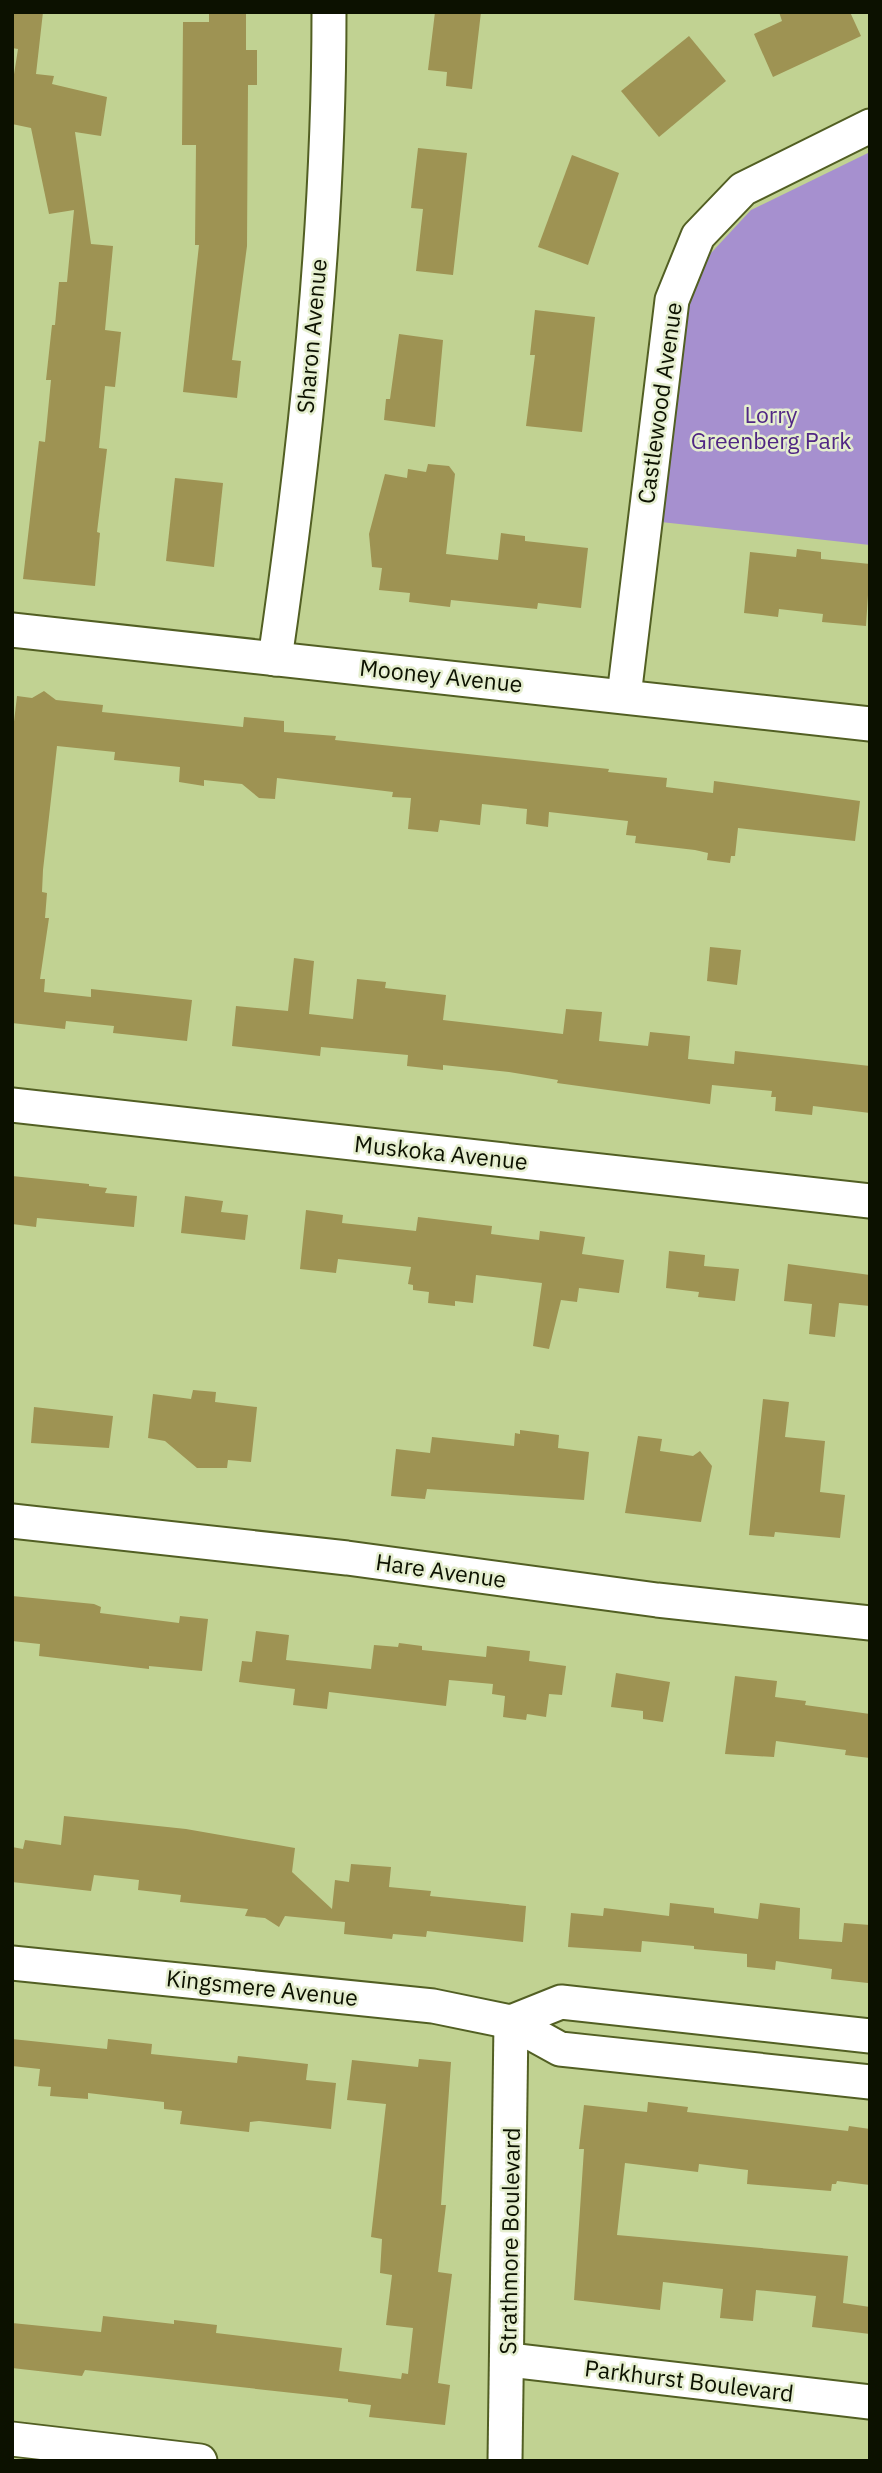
<svg xmlns="http://www.w3.org/2000/svg" width="882" height="2473" font-family="'IBM Plex Sans',sans-serif">
<style>
.green{fill:#a690cf}
.building{fill:#9e9353}
.lines{fill:none;stroke-linecap:round;stroke-linejoin:round}
.minor-casing{stroke:#525f23;stroke-width:37}
.minor{stroke:#fff;stroke-width:33}
.labels{text-anchor:middle;stroke-width:5;stroke-linejoin:round;paint-order:stroke}
.street-label{font-size:23px;fill:#0c1100;stroke:#e5eecf}
.park-label{font-size:23px;fill:#502684;stroke:#e5eecf}
</style>
<rect width="100%" height="100%" fill="#c1d292"/>
<polygon class="green" points="870,152 870,545 661,522 688,304 711,253 751,210"/>
<g class="building">
<polygon points="12,12 43,12 36,74 54,76 52,84 107,97 101,136 75,132 91,244 113,246 105,330 121,332 115,387 105,386 99,448 107,449 97,532 100,533 95,586 23,579 39,441 45,442 51,380 46,380 52,325 55,325 59,282 67,282 74,210 49,214 31,128 12,124 12,87 18,49 12,48"/>
<polygon points="209,12 246,12 246,50 257,50 257,85 248,85 247,246 232,360 241,361 237,398 183,392 199,245 195,245 196,145 182,145 183,22 209,22"/>
<polygon points="435,12 481,12 472,89 446,86 447,72 428,70"/>
<polygon points="779,12 850,12 861,36 773,77 754,34 782,21"/>
<polygon points="689,36 726,81 659,137 621,91"/>
<polygon points="418,148 467,153 453,275 416,271 423,209 411,208"/>
<polygon points="572,155 619,173 588,265 538,247"/>
<polygon points="535,310 595,317 582,432 526,426 535,355 530,355"/>
<polygon points="399,334 443,340 435,427 384,420 386,399 390,399"/>
<polygon points="428,464 449,466 455,474 446,554 498,560 501,533 525,536 525,541 588,548 581,608 538,603 537,609 451,600 450,607 409,602 410,593 379,590 382,568 372,567 369,534 385,474 407,478 408,469 426,472"/>
<polygon points="175,478 223,483 214,567 166,561"/>
<polygon points="797,549 821,552 821,559 870,564 866,626 822,622 823,614 779,609 778,617 744,613 750,552 796,557"/>
<polygon points="44,691 56,700 103,705 102,712 243,727 244,717 284,721 284,732 336,736 335,740 609,769 608,772 667,778 666,787 713,793 714,781 860,801 855,841 738,828 735,856 731,856 730,863 707,860 708,853 695,850 635,843 636,836 626,835 628,821 549,812 548,827 526,824 527,809 482,804 480,825 440,820 438,832 408,829 411,798 392,797 393,792 277,778 275,799 259,798 242,784 204,780 204,786 179,782 180,767 114,760 115,752 57,746 43,870 42,892 47,893 45,918 49,918 40,979 45,979 44,992 91,997 91,989 192,1000 187,1041 113,1033 114,1026 66,1021 65,1029 12,1023 12,739 17,696 32,698"/>
<polygon points="710,947 741,950 737,985 707,981"/>
<polygon points="294,958 314,961 309,1014 353,1019 357,979 386,982 385,988 446,995 443,1020 563,1034 566,1009 602,1012 599,1041 648,1046 650,1032 690,1036 688,1059 734,1064 735,1051 870,1066 870,1113 813,1106 812,1115 775,1111 776,1097 771,1097 772,1091 712,1085 710,1104 557,1083 558,1080 509,1072 443,1065 443,1070 407,1066 408,1055 321,1047 320,1056 232,1046 236,1006 288,1011"/>
<polygon points="12,1176 89,1184 89,1186 107,1188 105,1193 137,1196 134,1227 37,1218 36,1227 12,1224"/>
<polygon points="185,1196 223,1201 221,1212 248,1215 245,1240 181,1233"/>
<polygon points="306,1210 343,1215 342,1223 416,1231 418,1217 492,1226 491,1234 539,1240 540,1231 585,1237 582,1254 624,1260 619,1293 579,1288 577,1302 561,1300 549,1349 533,1346 542,1283 476,1275 473,1303 455,1301 455,1306 428,1303 429,1292 413,1290 413,1285 408,1284 411,1267 338,1259 336,1273 300,1269"/>
<polygon points="669,1251 705,1255 704,1266 739,1269 735,1301 698,1297 699,1292 666,1288"/>
<polygon points="788,1264 870,1275 870,1306 839,1303 835,1337 809,1334 812,1304 784,1301"/>
<polygon points="193,1390 216,1392 215,1402 257,1407 251,1462 228,1460 227,1468 197,1468 165,1441 148,1438 153,1394 191,1399"/>
<polygon points="763,1399 789,1402 785,1437 825,1441 820,1492 845,1495 840,1538 775,1532 774,1537 749,1535"/>
<polygon points="34,1407 113,1416 109,1448 31,1443"/>
<polygon points="520,1430 559,1435 558,1448 589,1452 584,1500 427,1489 425,1499 391,1496 396,1449 430,1453 432,1437 514,1446 515,1433 520,1434"/>
<polygon points="638,1436 662,1439 660,1451 693,1456 700,1451 712,1466 701,1522 625,1513"/>
<polygon points="12,1596 94,1604 101,1607 100,1613 179,1623 180,1616 208,1619 202,1671 149,1666 149,1669 39,1656 40,1644 12,1641"/>
<polygon points="256,1631 289,1635 286,1660 371,1669 374,1645 398,1647 399,1643 422,1646 422,1650 486,1657 487,1646 530,1651 529,1661 566,1666 562,1695 549,1694 546,1717 527,1714 526,1720 503,1717 505,1696 492,1694 493,1684 449,1680 446,1706 329,1692 327,1709 293,1705 295,1689 239,1682 242,1661 252,1662"/>
<polygon points="616,1673 670,1682 663,1722 643,1719 643,1711 611,1707"/>
<polygon points="735,1676 777,1681 775,1697 806,1701 805,1705 870,1714 870,1758 845,1755 846,1750 776,1741 774,1757 725,1754"/>
<polygon points="64,1816 186,1829 295,1848 292,1872 332,1909 335,1880 349,1882 351,1864 391,1867 389,1887 431,1891 430,1896 526,1906 523,1942 427,1931 426,1937 393,1934 392,1939 344,1934 345,1922 285,1916 279,1927 265,1918 245,1916 248,1909 180,1902 181,1895 138,1890 139,1880 94,1875 91,1891 12,1882 12,1847 23,1849 25,1840 61,1845"/>
<polygon points="670,1903 714,1908 714,1913 758,1919 760,1903 800,1908 799,1939 842,1942 844,1923 870,1925 868,1983 831,1979 832,1969 776,1961 775,1970 747,1967 747,1954 694,1949 694,1946 642,1941 641,1952 568,1947 571,1913 603,1916 604,1908 669,1916"/>
<polygon points="12,2039 107,2049 108,2039 152,2044 151,2054 237,2063 238,2056 308,2064 306,2080 336,2083 331,2129 259,2121 250,2122 249,2132 180,2124 182,2111 164,2109 164,2102 88,2093 88,2099 50,2096 51,2087 38,2086 40,2069 12,2066"/>
<polygon points="419,2059 451,2062 441,2205 446,2205 438,2272 452,2274 438,2383 450,2385 445,2425 369,2417 371,2405 348,2402 348,2399 85,2370 82,2376 12,2368 12,2323 101,2332 103,2316 174,2324 174,2320 217,2325 216,2333 342,2348 339,2371 401,2379 402,2373 408,2374 413,2328 386,2325 392,2275 380,2273 382,2239 371,2237 386,2104 347,2100 352,2060 418,2067"/>
<polygon points="648,2102 688,2107 687,2112 848,2131 849,2126 870,2129 870,2185 837,2181 836,2184 832,2184 831,2191 747,2184 748,2170 699,2164 698,2172 625,2163 617,2235 848,2256 843,2303 870,2307 870,2334 812,2327 816,2296 756,2290 753,2321 720,2318 723,2289 663,2282 660,2310 574,2300 584,2149 579,2149 584,2105 647,2112"/>
</g>
<g class="lines">
<defs>
<g id="minor">
<polyline points="12,630 870,724"/>
<path d="M275,659C306,445 329,229 329,12"/>
<polyline points="624,696 672,300 698,236 743,189 870,126"/>
<polyline points="12,1105 870,1201"/>
<polyline points="12,1521 347,1558 657,1600 870,1623"/>
<polyline points="12,1963 433,2006 511,2022 560,2049 870,2082"/>
<polyline points="511,2022 561,2002 870,2036"/>
<polyline points="509,2360 870,2402"/>
<polyline points="12,2439 200,2461"/>
<polyline points="505,2461 511,2022"/>
</g>
</defs>
<use href="#minor" class="minor-casing"/>
<use href="#minor" class="minor"/>
</g>
<g class="labels">
<g class="street-label">
<text transform="translate(312 336) rotate(-85)" y="8">Sharon Avenue</text>
<text transform="translate(660 403) rotate(-82)" y="8">Castlewood Avenue</text>
<text transform="translate(441 676) rotate(6)" y="8">Mooney Avenue</text>
<text transform="translate(441 1153) rotate(6)" y="8">Muskoka Avenue</text>
<text transform="translate(441 1571) rotate(8)" y="8">Hare Avenue</text>
<text transform="translate(262 1988) rotate(6)" y="8">Kingsmere Avenue</text>
<text transform="translate(510 2241) rotate(-89)" y="8">Strathmore Boulevard</text>
<text transform="translate(689 2381) rotate(7)" y="8">Parkhurst Boulevard</text>
</g>
<g class="park-label">
<text x="771" y="423">Lorry<tspan x="771" dy="26">Greenberg Park</tspan></text>
</g>
</g>
<rect width="882" height="2473" fill="none" stroke="#0c1100" stroke-width="28"/>
</svg>
